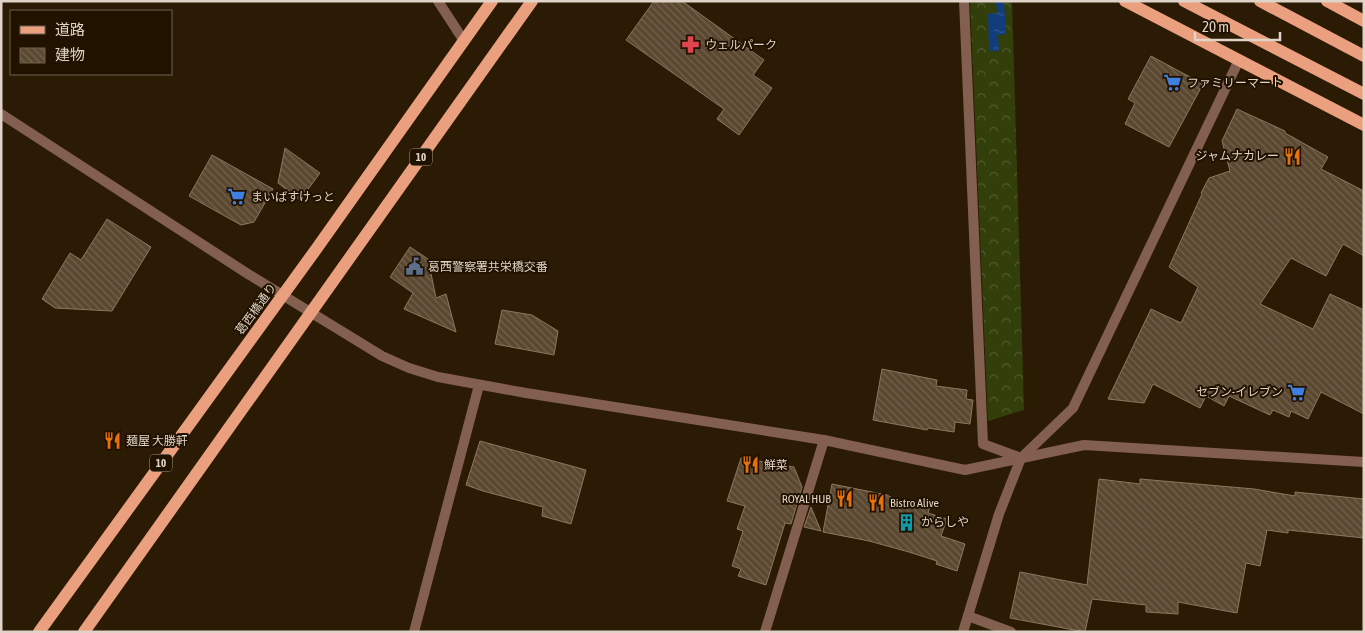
<svg xmlns="http://www.w3.org/2000/svg" width="1365" height="633" font-family="'Asap Condensed','Noto Sans JP',sans-serif">
<style>
.forest{fill:url(#forest-crowns)}
.water{fill:url(#water-ripples)}
.building{fill:url(#building-back-hatch);stroke:#8c775f}
.lines{fill:none;stroke-linecap:round;stroke-linejoin:round}
.minor{stroke:#835f50;stroke-width:10}
.tertiary{stroke:#835f50;stroke-width:10}
.primary{stroke:#ea9f7f;stroke-width:12}
.labels{text-anchor:middle;stroke-width:4;stroke-linejoin:round;paint-order:stroke}
.shield{fill:#211200;stroke:#a69a8b;stroke-width:1}
.shield-label{font-size:11px;font-weight:bold;fill:#dfd4c7}
.poi-label{font-size:12px;fill:#dfd4c7;stroke:#211200;text-anchor:start}
.street-label{font-size:12px;fill:#dfd4c7;stroke:#211200}
</style>
<defs>
<pattern id="forest-crowns" width="20" height="18" patternUnits="userSpaceOnUse" patternTransform="scale(1.25)"><rect width="20" height="18" fill="#333f0b"/><path d="M2 6a3 3 0 1 1 6 0M12 15a3 3 0 1 1 6 0" fill="none" stroke="#505a2d"/></pattern>
<pattern id="water-ripples" width="26" height="14" patternUnits="userSpaceOnUse" patternTransform="scale(1.25)"><rect width="26" height="14" fill="#113d7c"/><path d="M2 4q2-2 4 0t4 0M15 11q2-2 4 0t4 0" fill="none" stroke="#33588d"/></pattern>
<pattern id="building-back-hatch" width="6" height="6" patternUnits="userSpaceOnUse" patternTransform="scale(1.25)"><rect width="6" height="6" fill="#5b4831"/><path d="M-1 5l2 2M0 0l6 6M5-1l2 2" fill="none" stroke="#72624d"/></pattern>
</defs>
<rect width="100%" height="100%" fill="#2b1b05"/>
<polygon class="forest" points="970,1 1012,1 1024,410 988,421"/>
<polygon class="water" points="996,1 1004,1 1006,34 998,35 999,51 989,51 988,14 997,13"/>
<g class="building">
<polygon points="654,1 682,1 764,60 753,75 772,88 739,135 717,119 724,109 626,40"/>
<polygon points="1151,56 1203,84 1169,147 1125,124 1135,103 1128,99"/>
<polygon points="1237,109 1285,131 1285,133 1328,157 1321,169 1364,191 1364,256 1343,244 1326,276 1291,258 1260,304 1313,329 1330,294 1364,310 1364,414 1321,392 1308,419 1291,411 1289,417 1273,410 1270,415 1229,396 1224,406 1206,396 1200,408 1153,384 1144,403 1108,399 1151,309 1181,323 1198,287 1169,267 1202,194 1201,193 1209,178 1230,171 1222,141"/>
<polygon points="285,148 320,173 300,200 278,183"/>
<polygon points="212,155 273,189 254,222 241,225 189,196"/>
<polygon points="107,219 151,247 112,311 55,308 42,299 70,253 81,260"/>
<polygon points="410,247 428,259 436,298 446,294 456,332 404,309 413,293 390,277"/>
<polygon points="502,310 532,315 558,331 554,355 495,344"/>
<polygon points="882,369 937,380 936,386 967,390 966,399 973,400 970,424 955,422 954,432 928,428 927,430 873,420"/>
<polygon points="480,441 586,470 571,524 542,516 543,507 483,491 466,485"/>
<polygon points="741,458 794,467 802,487 791,524 785,523 766,585 738,576 741,569 732,566 743,531 737,529 745,506 727,501"/>
<polygon points="1099,479 1140,484 1140,479 1254,489 1295,496 1295,492 1364,499 1364,538 1288,530 1288,533 1267,530 1260,566 1246,563 1237,613 1178,602 1178,614 1146,612 1146,605 1092,599 1085,632 1010,618 1020,572 1087,585"/>
<polygon points="832,484 887,495 902,503 904,499 930,506 928,513 947,519 941,536 965,544 957,571 936,564 937,561 909,552 869,541 823,532"/>
<polygon points="811,507 821,531 804,527"/>
</g>
<g class="lines">
<g class="minor">
<polyline points="438,1 464,41"/>
<polyline points="964,1 983,444 1021,458"/>
<polyline points="968,616 1011,632"/>
<polyline points="414,632 479,385"/>
<polyline points="765,632 824,440"/>
</g>
<g class="tertiary">
<polyline points="1,114 248,274 382,356 409,368 438,377 526,393 824,440 965,470 1084,445 1364,462"/>
<polyline points="963,632 999,514 1021,458 1073,408 1239,60"/>
</g>
<g class="primary">
<polyline points="1125,1 1364,125"/>
<polyline points="1184,1 1364,94"/>
<polyline points="1260,1 1364,56"/>
<polyline points="1327,1 1364,21"/>
<polyline points="39,632 317,248 492,1"/>
<polyline points="84,632 532,1"/>
</g>
</g>
<defs>
<symbol id="pharmacy-bare" viewBox="-9 -9 18 18"><path d="M-2-6h4v4h4v4h-4v4h-4v-4h-4v-4h4Z" fill="#e0444e" stroke="#211200" stroke-width="2.5" paint-order="stroke"/></symbol>
<symbol id="supermarket-bare" viewBox="-9 -9 18 18"><path d="M-6-5.5h2.5l.6 2H6L4.5 2H-2.5L-4.4-4H-6ZM-1.5 3.2a1.3 1.3 0 1 0 .1 0ZM3 3.2a1.3 1.3 0 1 0 .1 0Z" fill="#3f7fe0" stroke="#211200" stroke-width="2.5" paint-order="stroke"/></symbol>
<symbol id="restaurant-bare" viewBox="-9 -9 18 18"><path d="M-5-6h1v4h1v-4h1v4h1v-4h1v5L-1.5 .5V6h-2V.5L-5-1ZM5-6V6H3V1.5H1.5Q1.5-4 5-6Z" fill="#e8710a" stroke="#211200" stroke-width="2.5" paint-order="stroke"/></symbol>
<symbol id="civic-bare" viewBox="-9 -9 18 18"><path d="M-.6-6.5H3V-4.5H.6V-3L4-1V1h2V6H-6V1h2V-1L-.6-3ZM-1.2 2.5V6h2.4V2.5Z" fill="#5c6f8a" stroke="#211200" stroke-width="2.5" paint-order="stroke"/></symbol>
<symbol id="building-bare" viewBox="-9 -9 18 18"><path d="M-4-6H4V6H1V3H-1V6H-4ZM-2.5-4.3h1.7v1.8h-1.7ZM.8-4.3h1.7v1.8H.8ZM-2.5-1h1.7V.8h-1.7ZM.8-1h1.7V.8H.8Z" fill="#0f9aa8" stroke="#211200" stroke-width="2.5" paint-order="stroke"/></symbol>
</defs>
<g fill-rule="evenodd">
<use href="#pharmacy-bare" x="678" y="32" width="25" height="25"/>
<use href="#supermarket-bare" x="1160" y="70" width="25" height="25"/>
<use href="#restaurant-bare" x="1280" y="144" width="25" height="25"/>
<use href="#supermarket-bare" x="224" y="184" width="25" height="25"/>
<use href="#civic-bare" x="402" y="254" width="25" height="25"/>
<use href="#supermarket-bare" x="1284" y="380" width="25" height="25"/>
<use href="#restaurant-bare" x="100" y="428" width="25" height="25"/>
<use href="#restaurant-bare" x="738" y="452" width="25" height="25"/>
<use href="#restaurant-bare" x="832" y="486" width="25" height="25"/>
<use href="#restaurant-bare" x="864" y="490" width="25" height="25"/>
<use href="#building-bare" x="894" y="510" width="25" height="25"/>
</g>
<g class="labels">
<g class="shield">
<rect x="410" y="148.5" width="22" height="17" rx="4"/>
<rect x="150" y="454.5" width="22" height="17" rx="4"/>
</g>
<g class="shield-label">
<text x="421" y="161">10</text>
<text x="161" y="467">10</text>
</g>
<g class="poi-label">
<text x="705" y="49">ウェルパーク</text>
<text x="1187" y="87">ファミリーマート</text>
<text x="1279" y="160" text-anchor="end">ジャムナカレー</text>
<text x="251" y="201">まいばすけっと</text>
<text x="428" y="271">葛西警察署共栄橋交番</text>
<text x="1283" y="396" text-anchor="end">セブン-イレブン</text>
<text x="126" y="445">麺屋 大勝軒</text>
<text x="764" y="469">鮮菜</text>
<text x="831" y="503" text-anchor="end">ROYAL HUB</text>
<text x="890" y="507">Bistro Alive</text>
<text x="921" y="526">からしや</text>
</g>
<g class="street-label">
<text transform="translate(256 309) rotate(-54)" y="4">葛西橋通り</text>
</g>
</g>
<rect width="1365" height="633" fill="none" stroke="#dfd4c7" stroke-width="5"/>
<rect x="10" y="10" width="162" height="65" fill="#211200" stroke="#6d6050"/>
<rect x="20" y="26" width="25" height="8" fill="#ea9f7f" stroke="#6d6050"/>
<text x="55" y="35" font-size="15" fill="#dfd4c7">道路</text>
<rect x="20" y="48" width="25" height="15" fill="url(#building-back-hatch)" stroke="#6d6050"/>
<text x="55" y="60" font-size="15" fill="#dfd4c7">建物</text>
<path d="M1195 32v8h85v-8" fill="none" stroke="#dfd4c7" stroke-width="2.5"/>
<text x="1202" y="32" font-size="15" fill="#dfd4c7" stroke="#211200" stroke-width="4" paint-order="stroke">20 m</text>
</svg>
